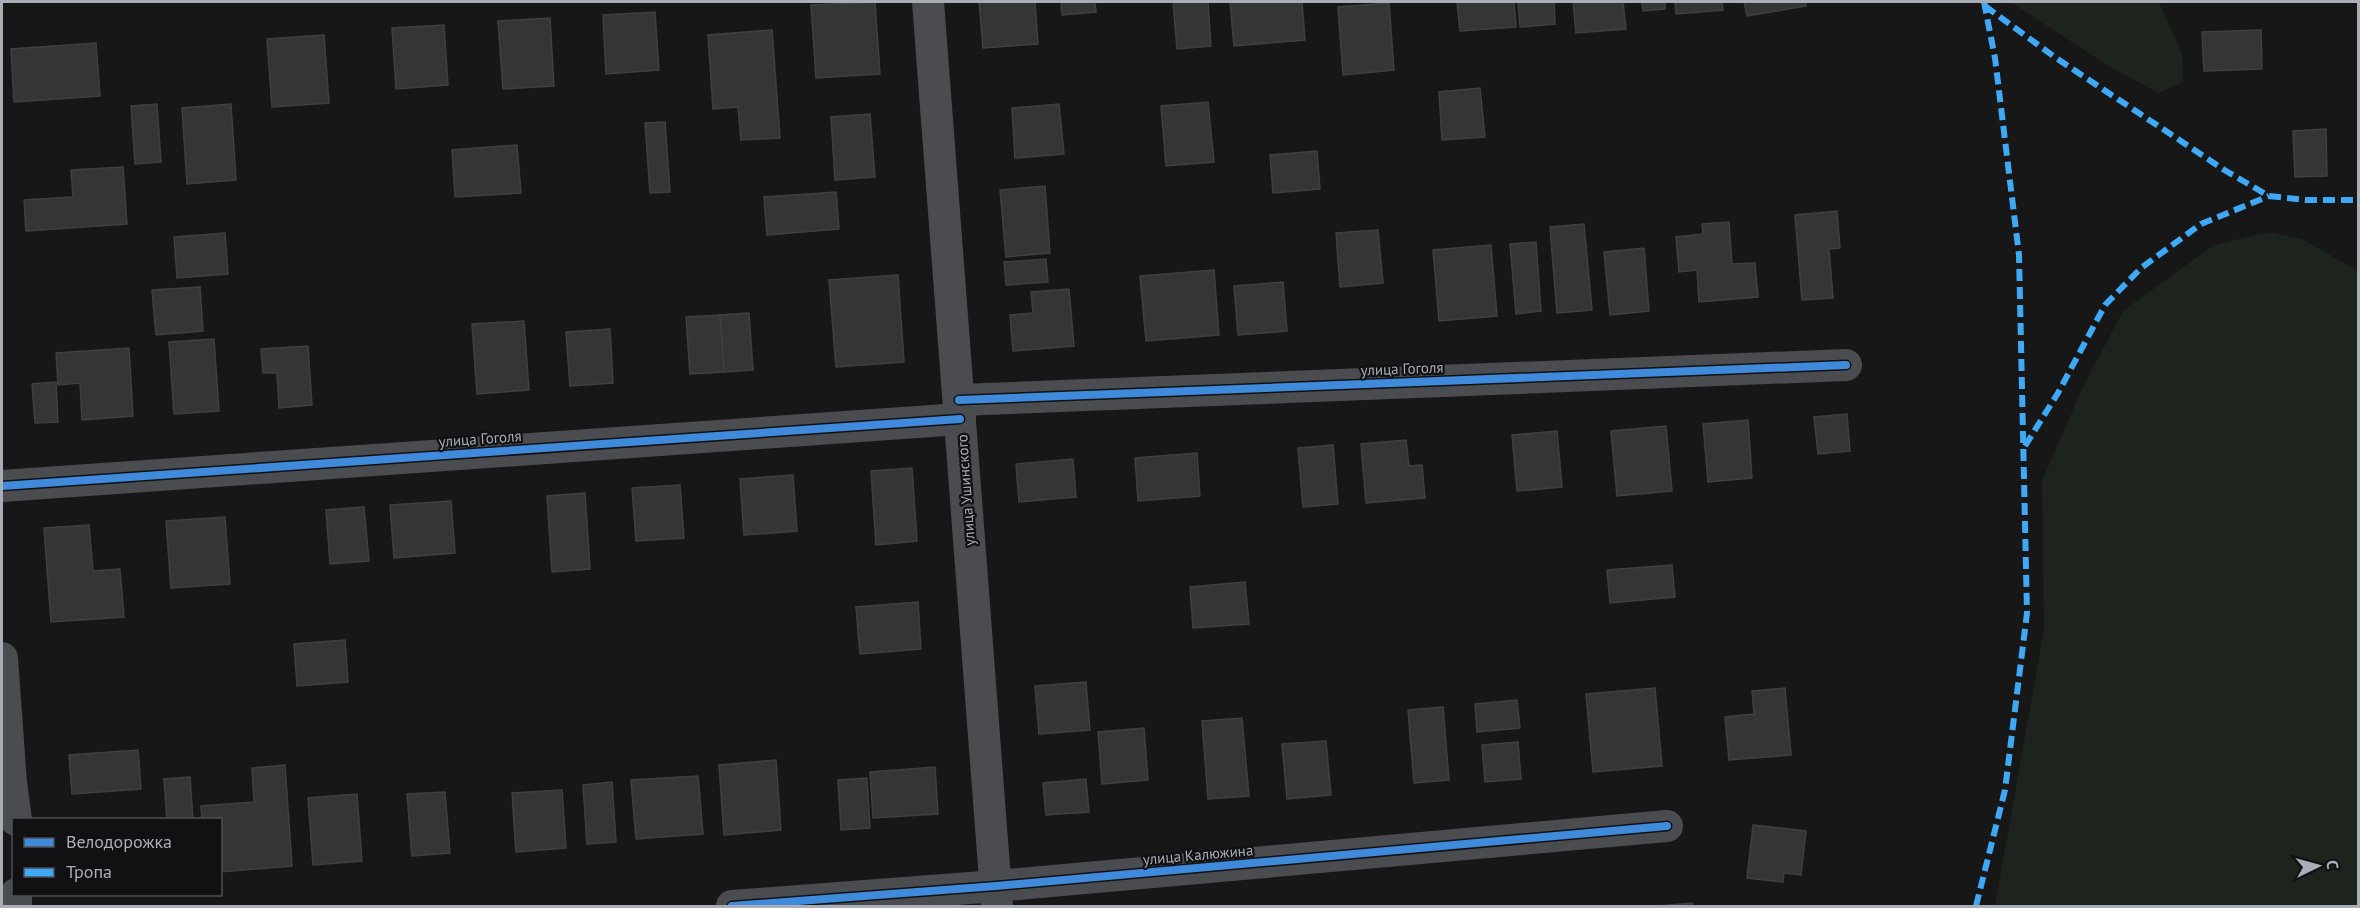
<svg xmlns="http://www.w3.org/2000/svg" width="2360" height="908" font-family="'PT Sans',sans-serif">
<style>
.green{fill:#1d241e}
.building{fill:#353536;stroke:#3f4043;stroke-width:1.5}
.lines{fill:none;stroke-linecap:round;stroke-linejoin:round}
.minor{stroke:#4b4c50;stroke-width:32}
.quiet{stroke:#3fa9f5;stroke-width:6;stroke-dasharray:12 6;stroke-linecap:butt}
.cycleway-casing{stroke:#111113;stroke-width:11}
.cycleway{stroke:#408adc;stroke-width:8}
.labels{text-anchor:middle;stroke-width:4.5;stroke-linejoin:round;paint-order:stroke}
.street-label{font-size:15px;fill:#a8adb8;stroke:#111113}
</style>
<rect width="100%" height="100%" fill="#171717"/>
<g class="green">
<polygon points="2011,2 2159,2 2182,53 2183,82 2158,93 2105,64"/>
<polygon points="2269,232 2302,239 2358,271 2358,906 1995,906 2044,629 2042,481 2081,391 2123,311 2214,245"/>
</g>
<g class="building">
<polygon points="875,2 880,74 816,78 811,5"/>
<polygon points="979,2 1035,2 1038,44 983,48"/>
<polygon points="1061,2 1095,2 1096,12 1062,15"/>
<polygon points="1173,2 1208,2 1211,46 1177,49"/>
<polygon points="1230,2 1302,2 1305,40 1234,46"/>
<polygon points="1457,2 1514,2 1516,27 1460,31"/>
<polygon points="1518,2 1554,2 1555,24 1520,27"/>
<polygon points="1573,2 1623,2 1626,29 1576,33"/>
<polygon points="1642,2 1665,2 1665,9 1643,11"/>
<polygon points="1675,2 1722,2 1723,10 1676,14"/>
<polygon points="1744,2 1805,2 1806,6 1747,16"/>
<polygon points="1389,3 1394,70 1343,75 1338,7"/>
<polygon points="655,12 659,70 606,74 603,15"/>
<polygon points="550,18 554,86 503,89 498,21"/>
<polygon points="444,25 448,85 396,89 392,28"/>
<polygon points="772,30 780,138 741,140 738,107 713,109 708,35"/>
<polygon points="2261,30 2262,69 2204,71 2202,32"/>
<polygon points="324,35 329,103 272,107 267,39"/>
<polygon points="96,43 100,96 14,102 11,49"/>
<polygon points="1480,88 1485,137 1442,140 1439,92"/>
<polygon points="1208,102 1214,162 1166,166 1161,106"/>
<polygon points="157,104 161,162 135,164 131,106"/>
<polygon points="231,104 236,180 187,184 182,108"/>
<polygon points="1059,104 1064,154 1015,158 1012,108"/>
<polygon points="870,114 875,177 835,180 831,117"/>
<polygon points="665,122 670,192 650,193 645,123"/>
<polygon points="2326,129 2327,176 2295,177 2293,131"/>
<polygon points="517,145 521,193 455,197 452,150"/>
<polygon points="1317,151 1320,189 1273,193 1270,155"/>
<polygon points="123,167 127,224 26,231 24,200 73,197 71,170"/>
<polygon points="1045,186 1050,253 1006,257 1000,190"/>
<polygon points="836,192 839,229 767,235 764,197"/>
<polygon points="1837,211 1840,248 1829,249 1833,298 1802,300 1795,215"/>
<polygon points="1729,222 1732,264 1755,263 1758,297 1699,302 1697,270 1679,272 1676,237 1703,234 1702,224"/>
<polygon points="1584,224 1592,310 1557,313 1550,227"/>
<polygon points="1378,230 1383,283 1340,287 1336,233"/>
<polygon points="225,233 228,274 177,278 174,237"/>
<polygon points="1536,242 1541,311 1516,314 1510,244"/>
<polygon points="1491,245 1497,316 1439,321 1433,250"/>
<polygon points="1644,248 1649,311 1610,315 1604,252"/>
<polygon points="1046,259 1048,282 1006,285 1004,262"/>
<polygon points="1214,270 1219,335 1146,341 1140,276"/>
<polygon points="898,275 904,362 836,367 829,280"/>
<polygon points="1283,282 1287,331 1238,335 1234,286"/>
<polygon points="200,287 203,331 156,335 152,290"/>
<polygon points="1069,289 1074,346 1013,351 1010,315 1033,313 1031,292"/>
<polygon points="749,313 753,370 724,372 720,315"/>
<polygon points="720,315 724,372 690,374 686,317"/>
<polygon points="524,321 529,390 477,394 472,324"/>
<polygon points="610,329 613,383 570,386 566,332"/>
<polygon points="214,339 219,411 174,414 169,342"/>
<polygon points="308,346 312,405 279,408 277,373 263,373 261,349"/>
<polygon points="129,348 133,416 82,420 80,383 58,385 56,353"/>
<polygon points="56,382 58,422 35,423 32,384"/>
<polygon points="1847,414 1850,451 1818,454 1814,417"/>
<polygon points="1748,420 1752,478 1708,482 1703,424"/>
<polygon points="1666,426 1672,491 1617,496 1611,431"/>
<polygon points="1557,431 1562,487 1517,491 1512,435"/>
<polygon points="1406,440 1409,466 1422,465 1425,498 1366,503 1361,444"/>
<polygon points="1333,445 1338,504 1303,507 1298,448"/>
<polygon points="1197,453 1200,496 1138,501 1135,458"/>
<polygon points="1073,459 1076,497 1019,502 1016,464"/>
<polygon points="912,468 917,541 876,545 871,471"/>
<polygon points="793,475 797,531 744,535 740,479"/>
<polygon points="680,485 684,538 636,541 632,488"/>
<polygon points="585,493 590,569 552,572 547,496"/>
<polygon points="451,501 455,553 394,558 390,505"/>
<polygon points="364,507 369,561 330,564 326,510"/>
<polygon points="225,517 230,584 171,588 166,521"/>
<polygon points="89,525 93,571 120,569 124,617 51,622 44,528"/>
<polygon points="1672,565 1675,597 1610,603 1607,570"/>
<polygon points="1245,582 1249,624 1193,628 1190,587"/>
<polygon points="918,602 921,649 860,654 856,607"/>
<polygon points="345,640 348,682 297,686 294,644"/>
<polygon points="1086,682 1090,730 1039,734 1035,686"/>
<polygon points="1655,688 1662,766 1593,772 1586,694"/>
<polygon points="1785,688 1791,755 1729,760 1725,717 1754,714 1752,691"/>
<polygon points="1517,700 1520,728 1477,732 1475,704"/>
<polygon points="1443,707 1449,780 1414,783 1408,710"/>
<polygon points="1242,718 1249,796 1208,799 1202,721"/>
<polygon points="1144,728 1148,780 1102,784 1098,732"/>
<polygon points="1326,741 1331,795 1287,799 1282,744"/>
<polygon points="1518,742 1521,779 1485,782 1482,745"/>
<polygon points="138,750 141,789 72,794 69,755"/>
<polygon points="776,760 781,830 724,835 719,765"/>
<polygon points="285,765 292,866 220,872 220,820 202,820 201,806 254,802 252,768"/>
<polygon points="935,767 938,814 873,818 870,772"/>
<polygon points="698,776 703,834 636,839 631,780"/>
<polygon points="190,777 193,820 167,820 164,779"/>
<polygon points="867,778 870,828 841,830 838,780"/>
<polygon points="1086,779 1089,812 1046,815 1043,783"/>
<polygon points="612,782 616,842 587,844 583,785"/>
<polygon points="562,790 566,848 516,852 512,793"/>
<polygon points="445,792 450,853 412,856 407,794"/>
<polygon points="357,794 362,861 313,865 308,798"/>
<polygon points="1753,825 1806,831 1801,875 1784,873 1783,882 1747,878"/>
<polygon points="1692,903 1692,906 1657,906"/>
</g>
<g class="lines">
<g class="minor">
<polyline points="928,2 997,906"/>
<polyline points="959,400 1846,365"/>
<polyline points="2,486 960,419"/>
<polyline points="2,658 11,783 16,820"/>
<polyline points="16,906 16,894"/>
<polyline points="732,906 996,886 1667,826"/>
</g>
<g class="quiet">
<polyline points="1985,6 2056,58 2226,171 2269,196 2305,200 2358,200"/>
<polyline points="2025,446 2058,393 2105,305 2141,268 2201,224 2269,196"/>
<polyline points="1976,906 2005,790 2027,613 2019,255 1995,58 1984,2"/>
</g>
<defs>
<g id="cycleway">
<polyline points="959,400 1846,365"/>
<polyline points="2,486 960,419"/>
<polyline points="732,906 996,886 1667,826"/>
</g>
</defs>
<use href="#cycleway" class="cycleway-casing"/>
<use href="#cycleway" class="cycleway"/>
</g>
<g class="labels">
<g class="street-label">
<text transform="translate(1402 369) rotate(-2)" y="5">улица Гоголя</text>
<text transform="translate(480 439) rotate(-4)" y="5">улица Гоголя</text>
<text transform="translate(966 490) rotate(-94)" y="5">улица Ушинского</text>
<text transform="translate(1198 855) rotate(-5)" y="5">улица Калюжина</text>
</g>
</g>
<rect width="2360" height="908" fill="none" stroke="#a8adb8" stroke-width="6"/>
<rect x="12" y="818" width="210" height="78" fill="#111113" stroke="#4d4f55" stroke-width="1.5"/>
<rect x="24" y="838" width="30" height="9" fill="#408adc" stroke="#4d4f55" stroke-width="1.5"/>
<text x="66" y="848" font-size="18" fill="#a8adb8">Велодорожка</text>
<rect x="24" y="868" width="30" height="9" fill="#3fa9f5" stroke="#4d4f55" stroke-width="1.5"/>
<text x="66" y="878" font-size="18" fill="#a8adb8">Тропа</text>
<g transform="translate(2318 866) rotate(85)" stroke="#111113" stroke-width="4.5" paint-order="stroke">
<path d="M0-4.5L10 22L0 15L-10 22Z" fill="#a8adb8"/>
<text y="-9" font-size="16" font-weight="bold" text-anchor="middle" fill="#a8adb8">С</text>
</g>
</svg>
